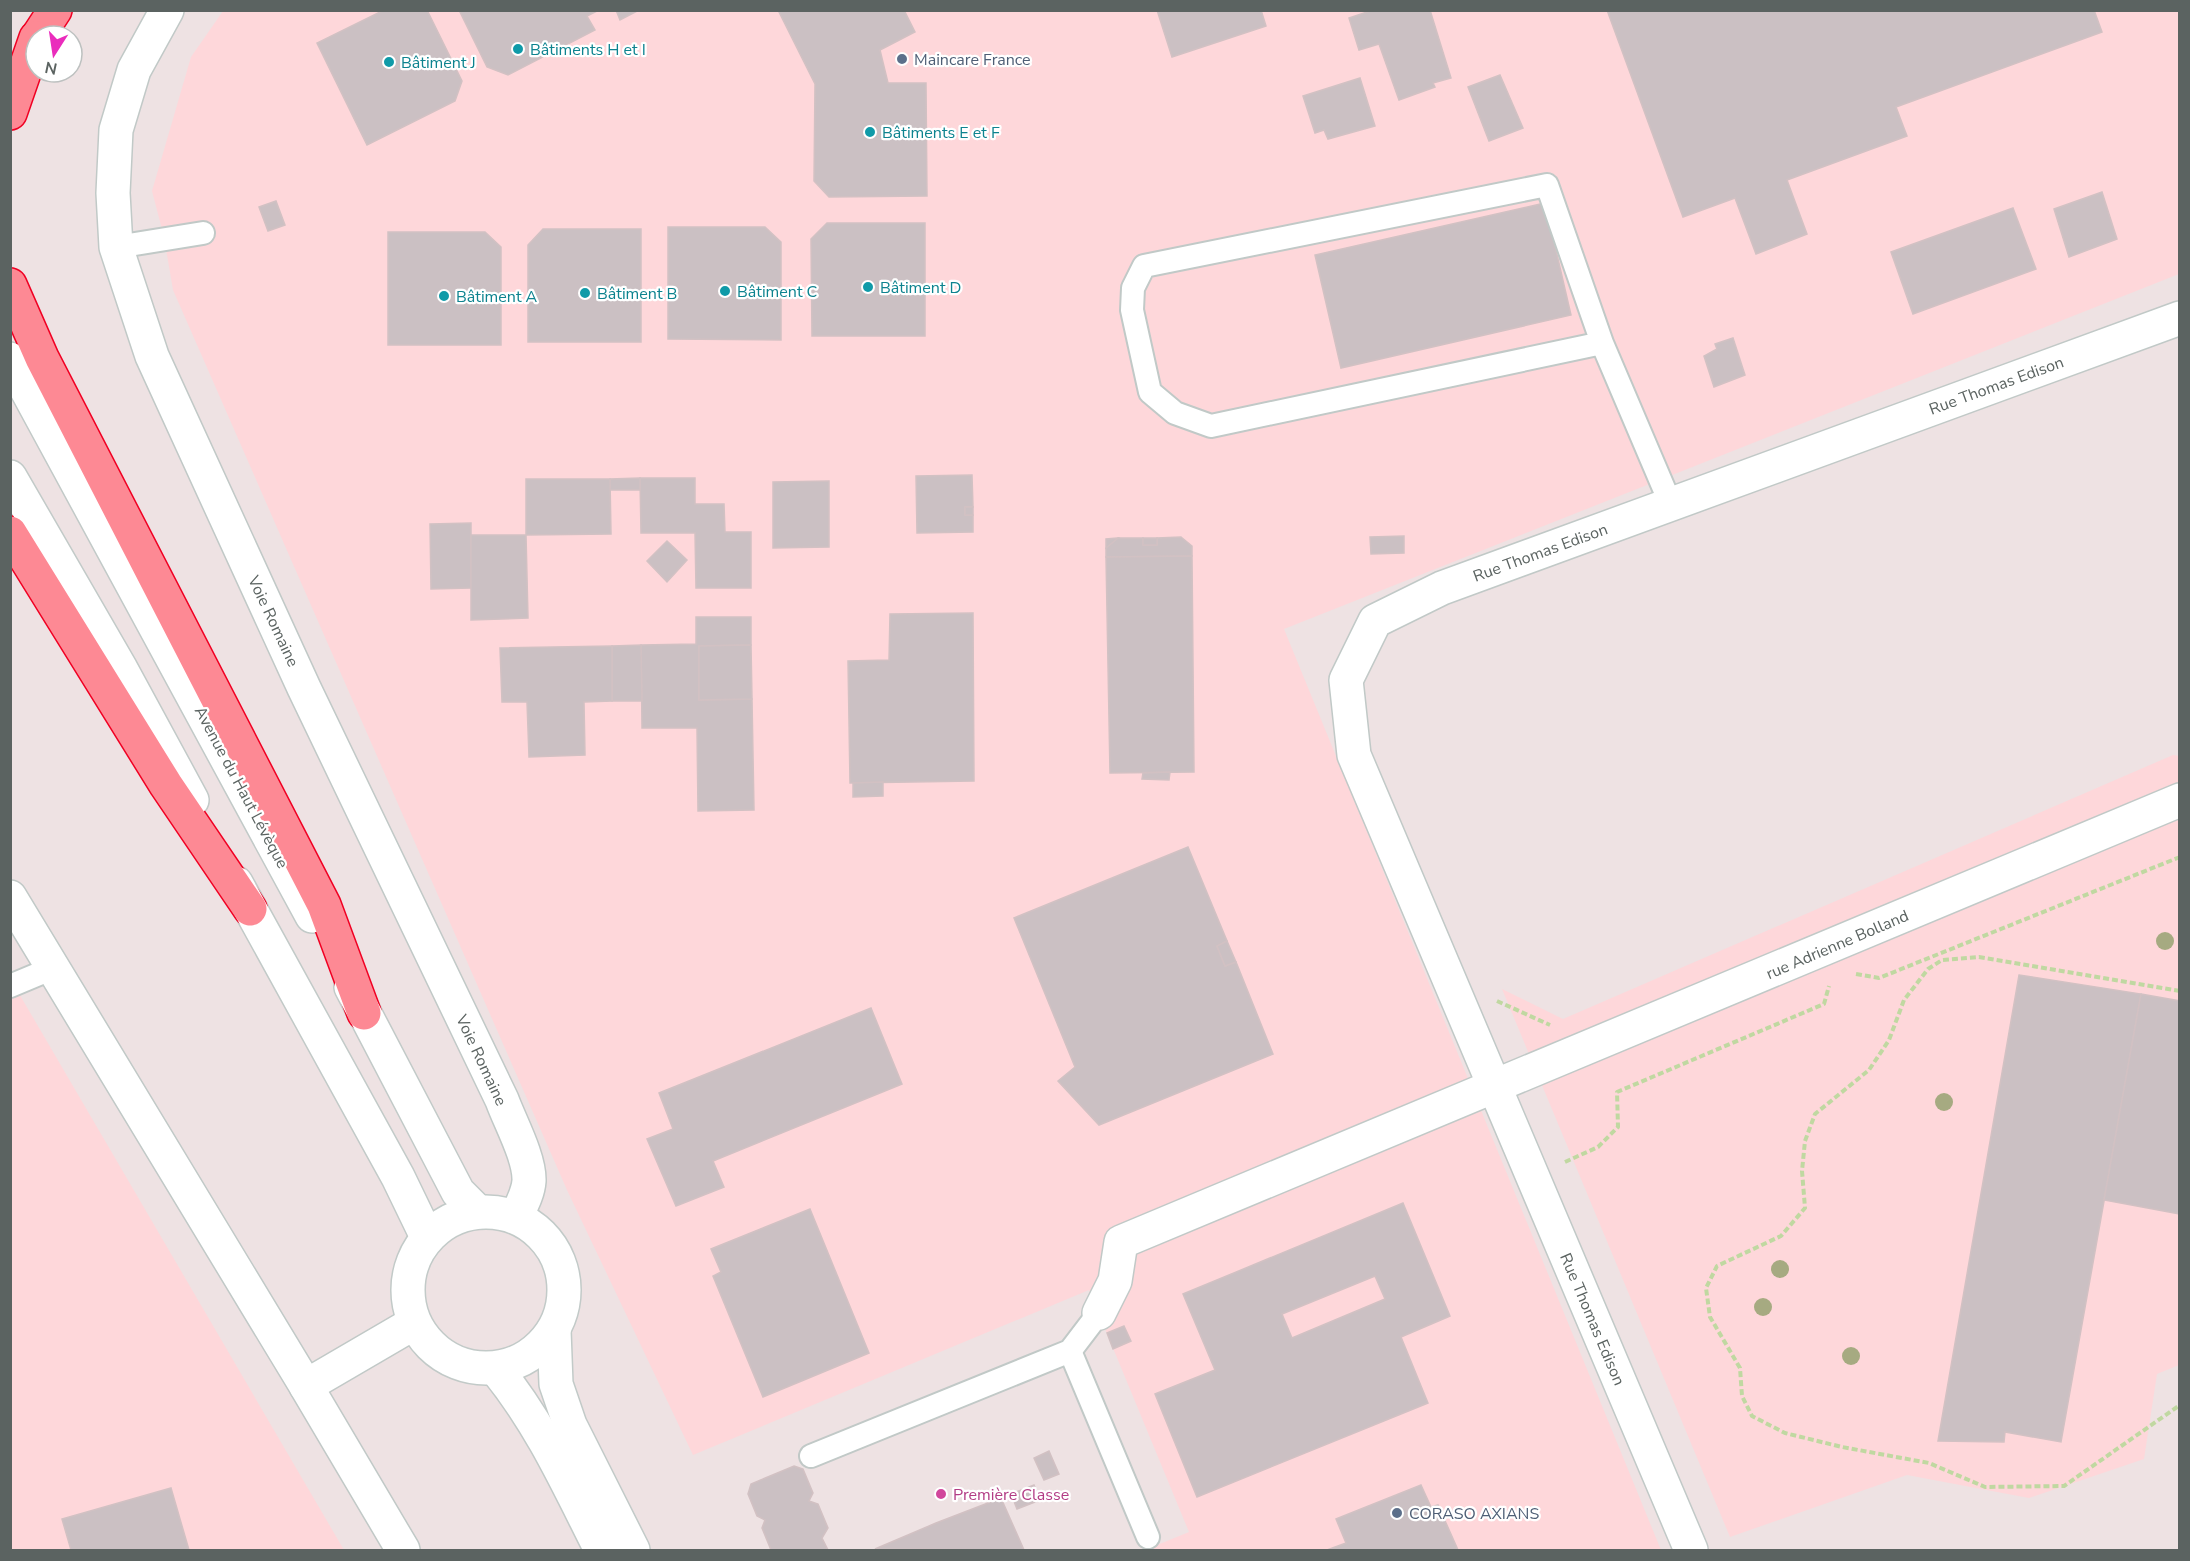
<svg xmlns="http://www.w3.org/2000/svg" width="2190" height="1561" font-family="'Nunito Sans',sans-serif">
<style>
.commercial{fill:#fed7da}
.building{fill:#cbc0c3;stroke:#d2c1c3;stroke-width:1.5;fill-rule:evenodd}
.lines{fill:none;stroke-linecap:round;stroke-linejoin:round}
.lane-casing{stroke:#c1c9c7;stroke-width:26}
.street-casing{stroke:#c1c9c7;stroke-width:36}
.secondary-casing{stroke:#c2cac8;stroke-width:36}
.highway-casing{stroke:#f00023;stroke-width:36}
.path{stroke:#c0d8a1;stroke-width:4;stroke-dasharray:6 3;stroke-linecap:butt}
.lane{stroke:#fff;stroke-width:22}
.street{stroke:#fff;stroke-width:33}
.secondary{stroke:#fff;stroke-width:33}
.highway{stroke:#fd8994;stroke-width:33}
.tree{fill:#a6aa81}
.culture-dot{fill:#0f9aa8;stroke:#fff;stroke-width:2}
.service-dot{fill:#5c6f8a;stroke:#fff;stroke-width:2}
.hotel-dot{fill:#d1479c;stroke:#fff;stroke-width:2}
.labels{text-anchor:middle;stroke-width:4.5;stroke-linejoin:round;paint-order:stroke}
.culture-label{font-size:16px;fill:#0d838f;stroke:#fff;text-anchor:start}
.service-label{font-size:16px;fill:#4e5e75;stroke:#fff;text-anchor:start}
.street-label{font-size:16px;fill:#5b6361;stroke:#fff}
.hotel-label{font-size:16px;fill:#b23c85;stroke:#fff;text-anchor:start}
</style>
<rect width="100%" height="100%" fill="#eee2e3"/>
<g class="commercial">
<polygon points="223,11 2179,11 2179,274 1284,629 1661,1550 1145,1550 1189,1532 1089,1290 693,1455 567,1190 173,290 164,237 152,191 191,57"/>
<polygon points="2173,755 2179,756 2179,1365 2157,1374 2144,1459 2029,1498 1907,1475 1730,1537 1502,989 1563,1019"/>
<polygon points="10,980 14,985 344,1550 11,1550"/>
</g>
<g class="building">
<polygon points="384,10 427,10 462,81 455,101 367,145 317,43"/>
<polygon points="459,10 599,10 587,16 595,30 508,75 487,67"/>
<polygon points="616,10 639,10 620,20"/>
<polygon points="778,10 904,10 915,32 880,50 888,83 926,83 927,196 829,197 814,181 815,84"/>
<polygon points="1157,10 1261,10 1266,26 1172,57"/>
<polygon points="1373,10 1430,10 1451,78 1433,83 1435,87 1399,100 1379,44 1359,50 1349,18"/>
<polygon points="1607,10 2094,10 2102,32 1896,107 1907,136 1787,180 1807,234 1756,254 1735,198 1683,217"/>
<polygon points="1500,75 1523,128 1489,141 1468,87"/>
<polygon points="1360,78 1375,126 1328,139 1324,130 1315,133 1303,96"/>
<polygon points="2102,192 2117,239 2069,257 2054,209"/>
<polygon points="276,201 285,225 268,231 259,207"/>
<polygon points="1545,203 1571,315 1341,368 1315,255"/>
<polygon points="2013,208 2036,269 1913,314 1891,252"/>
<polygon points="827,223 925,223 925,336 812,336 811,239"/>
<polygon points="668,227 765,227 781,242 781,340 668,339"/>
<polygon points="543,229 641,229 641,342 528,342 528,245"/>
<polygon points="388,232 485,232 501,247 501,345 388,345"/>
<polygon points="1733,338 1745,375 1714,387 1704,356 1717,349 1715,344"/>
<polygon points="972,475 973,507 965,507 965,515 973,515 973,532 917,533 916,476"/>
<polygon points="640,478 695,478 695,504 724,504 725,532 751,532 751,588 696,588 695,533 641,533"/>
<polygon points="640,478 640,490 610,490 610,479"/>
<polygon points="526,479 610,479 611,534 526,535"/>
<polygon points="829,481 829,547 773,548 773,482"/>
<rect x="965" y="507" width="8" height="8"/>
<polygon points="471,523 471,588 431,589 430,524"/>
<polygon points="471,535 526,535 528,618 471,620"/>
<polygon points="1404,536 1404,553 1371,554 1370,537"/>
<polygon points="1181,537 1192,546 1192,556 1106,557 1106,548 1118,538 1143,538 1143,545 1157,545 1157,538"/>
<polygon points="1118,538 1106,548 1106,539"/>
<rect x="1143" y="538" width="14" height="7"/>
<polygon points="667,541 687,560 667,582 647,561"/>
<polygon points="1192,556 1194,772 1110,773 1106,557"/>
<polygon points="973,613 974,781 850,783 848,661 889,660 890,614"/>
<polygon points="696,617 751,617 751,645 699,646 699,700 752,699 754,810 698,811 697,728 642,728 641,645 696,644"/>
<polygon points="641,645 642,701 612,701 612,646"/>
<polygon points="751,645 752,699 699,700 699,646"/>
<polygon points="612,646 612,701 584,702 585,755 529,757 527,702 502,702 500,648"/>
<polygon points="1170,772 1169,780 1142,779 1143,773"/>
<polygon points="883,782 883,796 853,797 853,783"/>
<polygon points="1188,847 1227,941 1217,946 1225,966 1236,962 1273,1054 1099,1125 1058,1081 1075,1067 1014,918"/>
<polygon points="1227,941 1236,962 1225,966 1217,946"/>
<polygon points="2019,975 2141,994 2061,1442 2005,1432 2004,1442 1938,1441"/>
<polygon points="2141,994 2180,1001 2180,1214 2104,1200"/>
<polygon points="871,1008 902,1084 713,1161 724,1187 676,1206 647,1139 673,1129 659,1093"/>
<path d="M1403,1203L1450,1316L1401,1337L1428,1403L1197,1497L1155,1394L1215,1370L1183,1294ZM1375,1276L1385,1299L1292,1338L1282,1314Z"/>
<polygon points="810,1209 869,1353 763,1397 713,1276 721,1272 711,1249"/>
<polygon points="1124,1326 1131,1341 1113,1349 1107,1333"/>
<polygon points="1049,1451 1059,1474 1044,1480 1034,1458"/>
<polygon points="794,1466 803,1469 813,1493 809,1501 818,1504 828,1528 822,1538 828,1550 771,1550 762,1528 765,1520 757,1516 748,1494 751,1484"/>
<polygon points="1034,1485 1040,1500 1017,1509 1011,1494"/>
<polygon points="1421,1485 1431,1507 1438,1505 1458,1550 1327,1550 1346,1543 1336,1519"/>
<polygon points="171,1488 189,1550 71,1550 62,1519"/>
<polygon points="1001,1498 1024,1550 875,1549 936,1523"/>
</g>
<g class="lines">
<defs>
<g id="lane">
<polyline points="116,247 203,233"/>
<polyline points="1602,343 1547,185 1144,266 1133,288 1132,310 1150,392 1175,413 1211,426 1602,343 1671,505"/>
<polyline points="10,986 53,968"/>
<polyline points="1070,1351 1148,1537"/>
<polyline points="811,1456 1070,1351 1099,1313"/>
</g>
<g id="street">
<path d="M167,10L134,70L116,130L113,193L116,247L152,356L304,688L502,1100C510,1122 530,1158 529,1181C528,1194 521,1206 516,1217"/>
<polyline points="10,897 306,1386 414,1323"/>
<polyline points="1099,1313 1115,1281 1121,1242 2180,800"/>
<polyline points="306,1386 403,1550"/>
<polyline points="1691,1550 1354,755 1346,680 1375,621 1442,588 2180,318"/>
</g>
<g id="secondary">
<polyline points="10,359 312,916"/>
<polyline points="10,477 121,669 192,800"/>
<polyline points="236,883 398,1177 427,1237"/>
<polyline points="351,987 458,1192 478,1212"/>
<circle cx="486" cy="1290" r="78"/>
<polyline points="554,1330 556,1384 570,1425 633,1550"/>
<path d="M496,1369C541,1424 569,1487 601,1550"/>
</g>
<g id="highway">
<polyline points="38,36 55,10"/>
<polyline points="10,113 36,38"/>
<polyline points="10,285 42,358 324,905 364,1013"/>
<polyline points="10,533 166,785 250,909"/>
</g>
</defs>
<use href="#lane" class="lane-casing"/>
<use href="#street" class="street-casing"/>
<use href="#secondary" class="secondary-casing"/>
<use href="#highway" class="highway-casing"/>
<g class="path">
<polyline points="1856,974 1879,978 2180,857"/>
<polyline points="2180,991 1979,957 1942,960 1928,969 1904,1000 1889,1040 1869,1070 1815,1114 1805,1141 1802,1171 1805,1208 1781,1236 1717,1266 1706,1288 1710,1317 1740,1368 1742,1396 1752,1416 1785,1433 1842,1447 1929,1463 1985,1487 2064,1486 2180,1405"/>
<polyline points="1497,1001 1550,1025"/>
<polyline points="1565,1162 1598,1147 1618,1127 1617,1092 1824,1004 1829,986"/>
</g>
<use href="#lane" class="lane"/>
<use href="#street" class="street"/>
<use href="#secondary" class="secondary"/>
<use href="#highway" class="highway"/>
</g>
<g class="tree">
<circle cx="2165" cy="941" r="9"/>
<circle cx="1944" cy="1102" r="9"/>
<circle cx="1780" cy="1269" r="9"/>
<circle cx="1763" cy="1307" r="9"/>
<circle cx="1851" cy="1356" r="9"/>
</g>
<g class="culture-dot">
<circle cx="518" cy="49" r="6"/>
<circle cx="389" cy="62" r="6"/>
<circle cx="870" cy="132" r="6"/>
<circle cx="868" cy="287" r="6"/>
<circle cx="725" cy="291" r="6"/>
<circle cx="585" cy="293" r="6"/>
<circle cx="444" cy="296" r="6"/>
</g>
<g class="service-dot">
<circle cx="902" cy="59" r="6"/>
<circle cx="1397" cy="1513" r="6"/>
</g>
<circle class="hotel-dot" cx="941" cy="1494" r="6"/>
<g class="labels">
<g class="culture-label">
<text x="530" y="55">Bâtiments H et I</text>
<text x="401" y="68">Bâtiment J</text>
<text x="882" y="138">Bâtiments E et F</text>
<text x="880" y="293">Bâtiment D</text>
<text x="737" y="297">Bâtiment C</text>
<text x="597" y="299">Bâtiment B</text>
<text x="456" y="302">Bâtiment A</text>
</g>
<g class="service-label">
<text x="914" y="65">Maincare France</text>
<text x="1409" y="1519">CORASO AXIANS</text>
</g>
<g class="street-label">
<text transform="translate(1996 385) rotate(-20)" y="6">Rue Thomas Edison</text>
<text transform="translate(1540 552) rotate(-20)" y="6">Rue Thomas Edison</text>
<text transform="translate(274 621) rotate(65)" y="6">Voie Romaine</text>
<text transform="translate(242 787) rotate(62)" y="6">Avenue du Haut Lévèque</text>
<text transform="translate(1837 944) rotate(-23)" y="6">rue Adrienne Bolland</text>
<text transform="translate(482 1060) rotate(65)" y="6">Voie Romaine</text>
<text transform="translate(1593 1319) rotate(67)" y="6">Rue Thomas Edison</text>
</g>
<g class="hotel-label">
<text x="953" y="1500">Première Classe</text>
</g>
</g>
<rect width="2190" height="1561" fill="none" stroke="#5b6361" stroke-width="24"/>
<g transform="translate(54 54) rotate(192)"><circle r="28" fill="#ffffff" stroke="#bdc1c0" stroke-width="1.5"/>
<path d="M0-4.5L10 22L0 15L-10 22Z" fill="#ea2cbc"/>
<text y="-9" font-size="16" font-weight="bold" text-anchor="middle" fill="#5b6361">N</text>
</g>
</svg>
